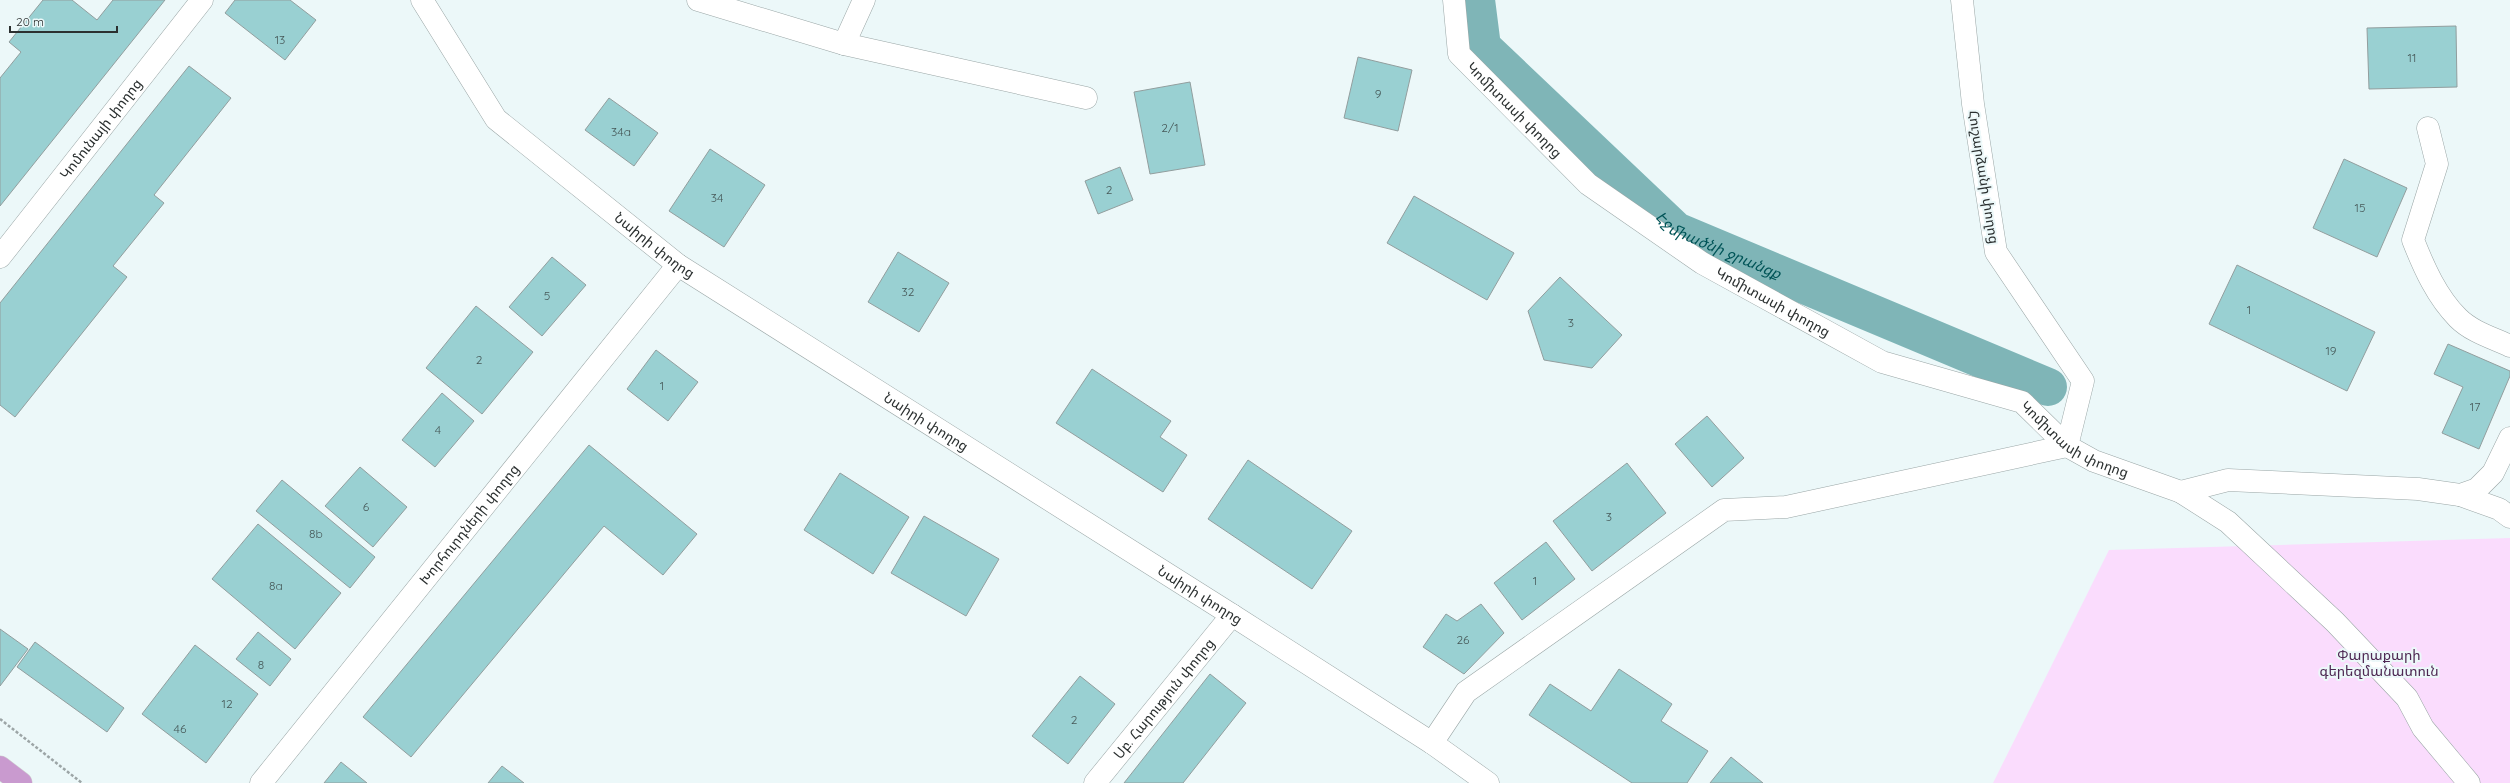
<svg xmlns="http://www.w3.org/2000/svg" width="2510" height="783" font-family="Quicksand,'Noto Sans Armenian',sans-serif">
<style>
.green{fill:#fadcfd}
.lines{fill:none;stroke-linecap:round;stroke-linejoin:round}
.canal{stroke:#7fb5b7;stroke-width:38}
.building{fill:#99d0d2;stroke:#929e9e}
.minor-casing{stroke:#9aa6a6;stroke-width:23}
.highway-casing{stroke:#d0d1d1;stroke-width:23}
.path{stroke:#9ca5a6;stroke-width:2.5;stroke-dasharray:3 2;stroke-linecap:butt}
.minor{stroke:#fff;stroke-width:22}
.highway{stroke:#c99acf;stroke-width:22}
.labels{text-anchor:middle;stroke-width:4;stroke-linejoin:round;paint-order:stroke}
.number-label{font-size:12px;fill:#465858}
.street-label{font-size:14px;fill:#2b3030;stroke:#ecf8f9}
.park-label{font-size:14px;fill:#4e2853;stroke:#ecf8f9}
.water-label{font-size:15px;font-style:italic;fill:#005457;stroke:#ecf8f9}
</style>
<rect width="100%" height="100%" fill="#ecf8f9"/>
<polygon class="green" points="2510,538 2510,783 1993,783 2109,550"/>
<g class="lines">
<path class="canal" id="s1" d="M1476,0L1482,47L1676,231L2048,387"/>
</g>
<g class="building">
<polygon points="43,0 72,0 97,20 113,0 165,0 0,206 0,78 21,52 9,42"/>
<polygon points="235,0 290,0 316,20 285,60 225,13"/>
<polygon points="2456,26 2457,87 2369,89 2367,28"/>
<polygon points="1358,57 1412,70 1398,131 1344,118"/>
<polygon points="189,66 231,98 154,195 164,203 113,266 127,277 15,417 0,405 0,303"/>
<polygon points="1190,82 1205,165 1150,174 1134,92"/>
<polygon points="609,98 658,133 634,166 585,130"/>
<polygon points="710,149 765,185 724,247 669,211"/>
<polygon points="2344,159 2407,188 2377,257 2313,228"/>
<polygon points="1120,167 1133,200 1098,214 1085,181"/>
<polygon points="1414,196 1514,253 1487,300 1387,243"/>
<polygon points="898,252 949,283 919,332 868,302"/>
<polygon points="552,257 586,285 542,336 509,307"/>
<polygon points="2237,265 2375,332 2347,391 2209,324"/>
<polygon points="1560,277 1622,335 1592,368 1544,360 1528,311"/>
<polygon points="476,306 533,352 482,414 426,368"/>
<polygon points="2448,344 2510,371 2510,376 2479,449 2442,433 2463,387 2434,374"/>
<polygon points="656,350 698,382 668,421 627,389"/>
<polygon points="1092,369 1171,421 1160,437 1187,455 1163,492 1056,423"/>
<polygon points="442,393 474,421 435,467 402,440"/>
<polygon points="1707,416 1744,458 1712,487 1675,444"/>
<polygon points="589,445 697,534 663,575 604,526 411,757 363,717"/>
<polygon points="1248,460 1352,531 1312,589 1208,519"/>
<polygon points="1627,463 1666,513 1592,571 1553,521"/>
<polygon points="360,467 407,507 373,547 325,506"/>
<polygon points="840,473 909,517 873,574 804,530"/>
<polygon points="282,480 375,557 350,588 256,511"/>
<polygon points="924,516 999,559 966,616 891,573"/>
<polygon points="258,524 341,593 295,649 212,579"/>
<polygon points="1546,542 1575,579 1522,620 1494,583"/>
<polygon points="1481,604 1504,633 1464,674 1423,647 1446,614 1457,621"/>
<polygon points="0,629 28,649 0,686"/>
<polygon points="258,632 291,659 270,686 236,659"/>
<polygon points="35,642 124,708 107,732 17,667"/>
<polygon points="195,645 258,694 206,763 142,714"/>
<polygon points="1619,669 1672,704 1661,721 1708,751 1687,783 1632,783 1529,715 1550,684 1591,711"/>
<polygon points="1210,674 1246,703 1183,783 1124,783"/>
<polygon points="1080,676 1115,704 1068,764 1032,736"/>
<polygon points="1731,757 1763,783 1710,783"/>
<polygon points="341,762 367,783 324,783"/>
<polygon points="502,766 524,783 488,783"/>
</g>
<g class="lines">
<defs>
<g id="minor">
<path id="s2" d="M422,0L496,119L678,265L1232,615L1432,743L1488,783"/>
<polyline points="698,0 844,44 1086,98"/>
<path id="s3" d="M1454,0L1459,54L1588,184L1702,263L1882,362L2022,402L2067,446L2094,461L2181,492L2228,522L2335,622L2407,698L2423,728L2469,783"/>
<polyline points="844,44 864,0"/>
<path d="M2428,128L2437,164L2413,240C2424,268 2437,297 2458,318C2472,332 2493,338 2510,346"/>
<path id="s4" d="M0,257L202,0"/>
<polyline points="2181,492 2228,480 2418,489 2460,495 2477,489 2493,473 2510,438"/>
<polyline points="2460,495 2499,509 2510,517"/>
<polyline points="1432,743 1466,692 1724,510 1786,507 2067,446 2083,381 1996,252 1973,104 1962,0"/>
<path id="s5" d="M261,783L678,265"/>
<path id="s6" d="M1095,783L1232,615"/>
</g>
<polyline id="highway" points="0,767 21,783"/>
</defs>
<use href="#minor" class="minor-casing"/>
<use href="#highway" class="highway-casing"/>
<polyline class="path" points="0,719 82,783"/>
<use href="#minor" class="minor"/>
<use href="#highway" class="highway"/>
</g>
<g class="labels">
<g class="number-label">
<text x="280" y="44">13</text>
<text x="2412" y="62">11</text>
<text x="1378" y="98">9</text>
<text x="1170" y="132">2/1</text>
<text x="621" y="136">34a</text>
<text x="1109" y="194">2</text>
<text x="717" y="202">34</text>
<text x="2360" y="212">15</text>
<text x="908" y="296">32</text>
<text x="547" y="300">5</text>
<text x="2249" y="314">1</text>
<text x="1571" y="327">3</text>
<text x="2331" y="355">19</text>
<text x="479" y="364">2</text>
<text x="662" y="390">1</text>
<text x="2475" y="411">17</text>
<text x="438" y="434">4</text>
<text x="366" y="511">6</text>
<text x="1609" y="521">3</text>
<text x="316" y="538">8b</text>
<text x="1535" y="585">1</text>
<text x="276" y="590">8a</text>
<text x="1463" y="644">26</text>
<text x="261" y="669">8</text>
<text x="227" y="708">12</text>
<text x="1074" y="724">2</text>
<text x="180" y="733">46</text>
</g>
<g class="street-label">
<text dy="5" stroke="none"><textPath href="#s3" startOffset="133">Կոմիտասի փողոց</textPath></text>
<text dy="5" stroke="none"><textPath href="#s4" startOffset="163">Կոմունայի փողոց</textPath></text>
<text transform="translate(1984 177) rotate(81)" y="5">Հուշարձանի փողոց</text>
<text dy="5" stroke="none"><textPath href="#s2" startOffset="343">Նաիրի փողոց</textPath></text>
<text dy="5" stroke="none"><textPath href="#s3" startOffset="457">Կոմիտասի փողոց</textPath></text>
<text dy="5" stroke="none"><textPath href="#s2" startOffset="667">Նաիրի փողոց</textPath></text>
<text dy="5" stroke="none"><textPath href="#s3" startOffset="793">Կոմիտասի փողոց</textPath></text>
<text dy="5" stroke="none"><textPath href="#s5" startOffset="332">Խորհուրդների փողոց</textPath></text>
<text dy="5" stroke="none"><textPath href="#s2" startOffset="991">Նաիրի փողոց</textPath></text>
<text dy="5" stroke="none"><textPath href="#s6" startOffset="109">Սբ. Հարություն փողոց</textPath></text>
</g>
<g class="park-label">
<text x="2379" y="660">Փարաքարի<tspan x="2379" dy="16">գերեզմանատուն</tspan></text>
</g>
<g class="water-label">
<text dy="5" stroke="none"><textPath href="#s1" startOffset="359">Էջմիածնի ջրանցք</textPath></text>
</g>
</g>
<path d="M10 26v6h107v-6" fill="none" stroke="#2b3030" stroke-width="2"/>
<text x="16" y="26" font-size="12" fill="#2b3030" stroke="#ecf8f9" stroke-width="3" paint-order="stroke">20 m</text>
</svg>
